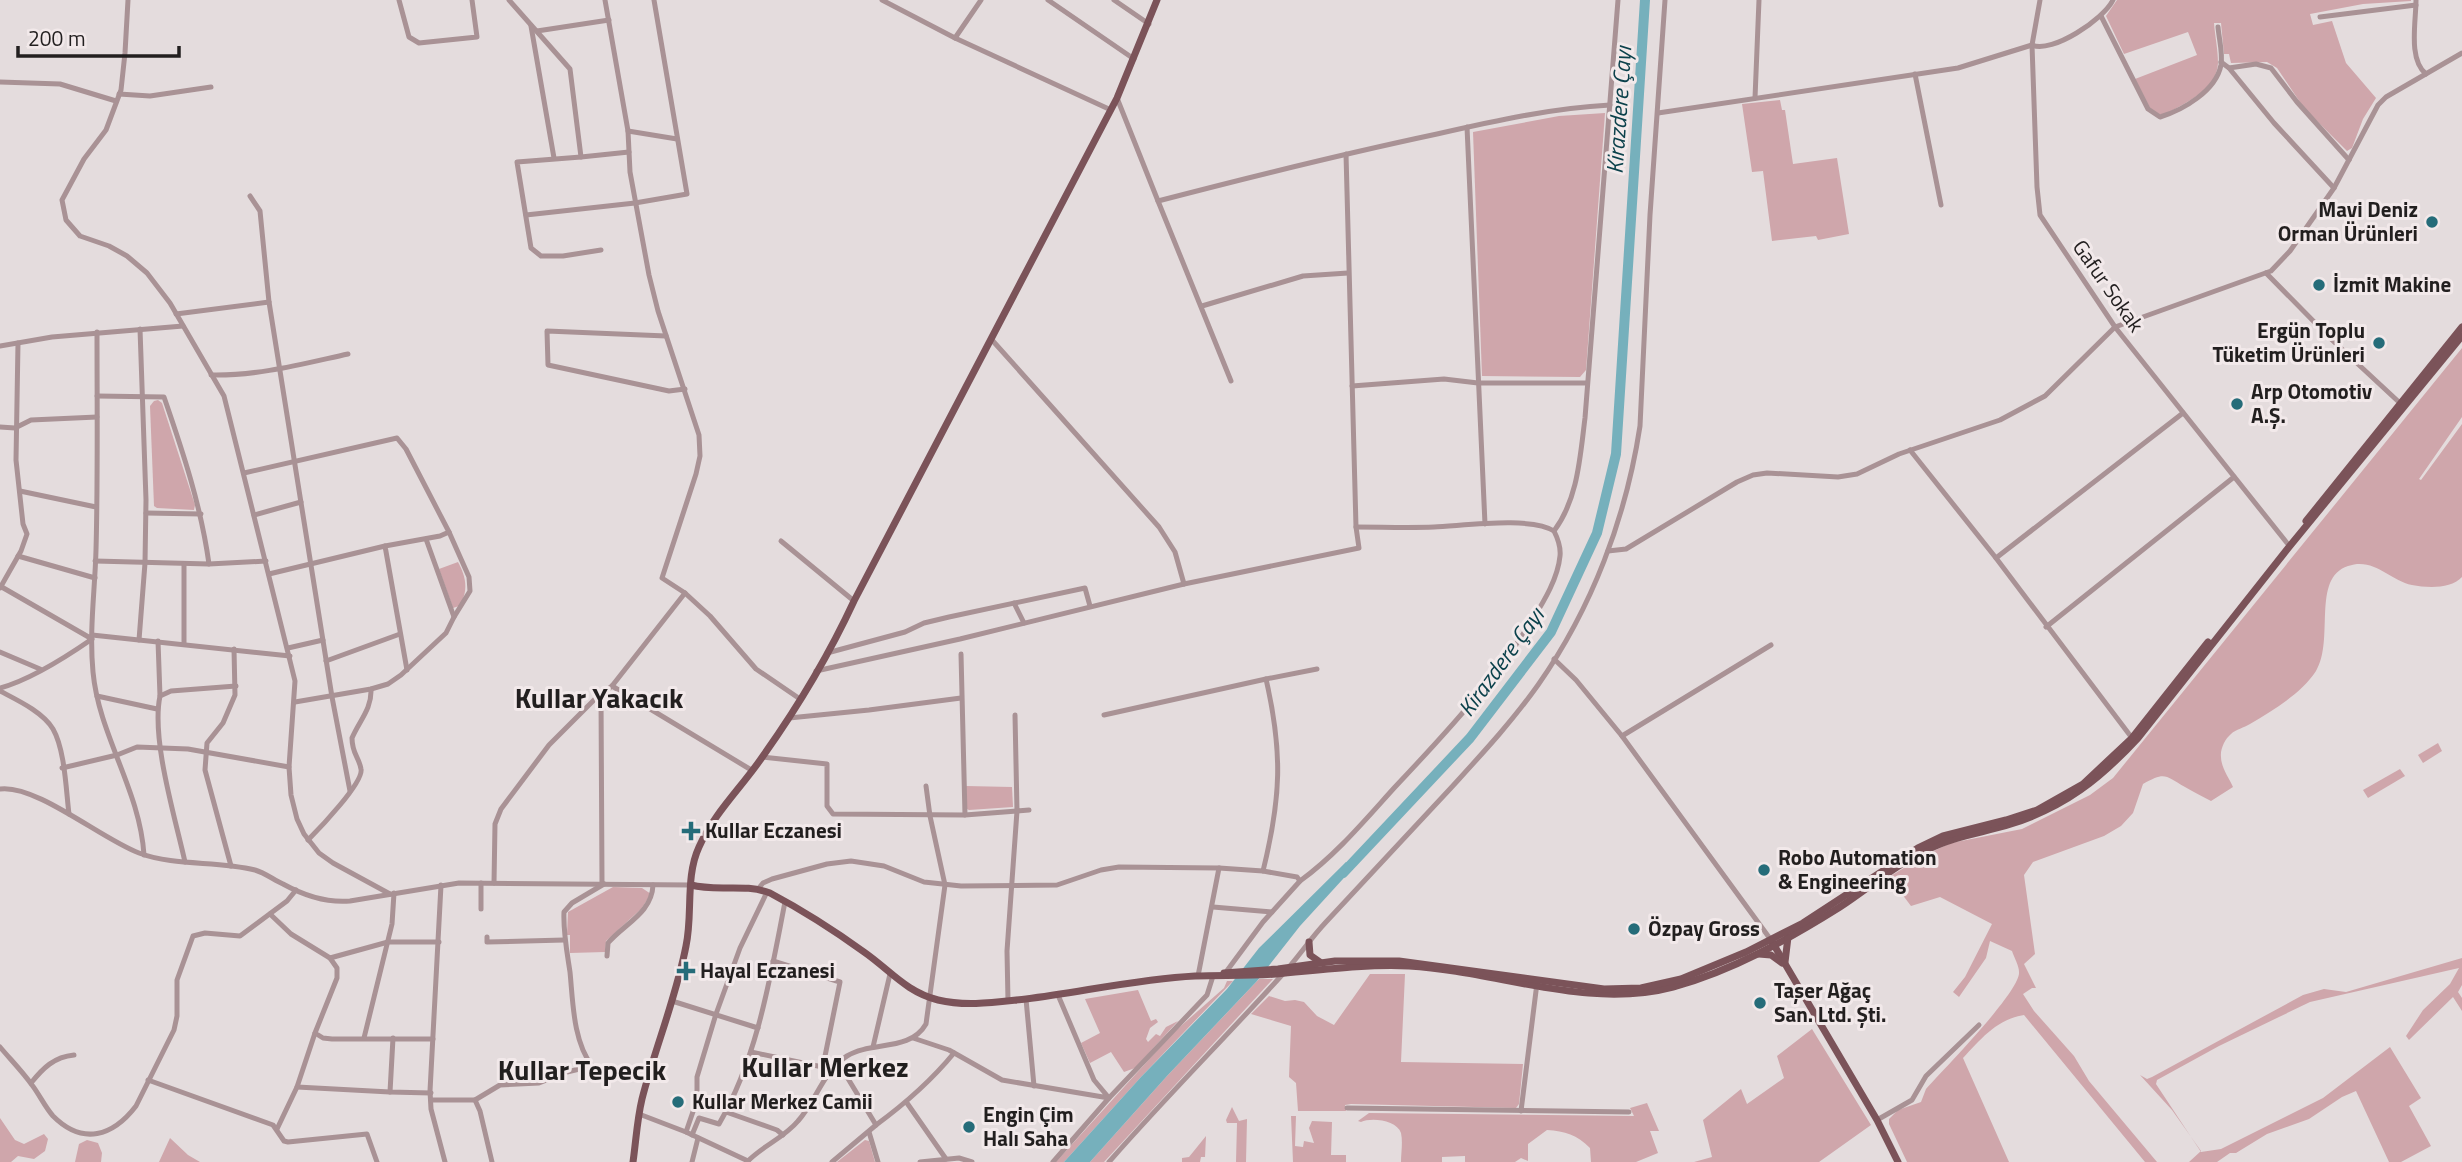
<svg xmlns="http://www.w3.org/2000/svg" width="2462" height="1162" font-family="'Titillium Web',sans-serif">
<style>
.green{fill:#cfa6ab}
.water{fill:#76b0bc}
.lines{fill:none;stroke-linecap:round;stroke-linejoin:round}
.river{stroke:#76b0bc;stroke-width:10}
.minor{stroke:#a99295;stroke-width:5}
.major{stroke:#7b5359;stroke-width:7}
.poi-dot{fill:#256c79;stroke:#f2e9ea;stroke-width:2.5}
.labels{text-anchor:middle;stroke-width:6;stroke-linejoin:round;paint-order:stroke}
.poi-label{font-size:21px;font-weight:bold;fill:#221f1f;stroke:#f2e9ea;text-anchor:start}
.street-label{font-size:21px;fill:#221f1f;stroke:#f2e9ea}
.water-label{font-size:23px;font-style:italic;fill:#0b414b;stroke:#f2e9ea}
.district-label{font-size:28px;font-weight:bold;fill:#221f1f;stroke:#f2e9ea}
</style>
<rect width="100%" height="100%" fill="#e4dcdd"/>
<g class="green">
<path d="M2117,0H2411V1L2363,4L2310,14L2313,25L2332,21L2346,63L2376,98L2363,119L2352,148L2347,151L2304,108L2277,68L2267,62L2231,63L2229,54H2224L2221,23H2214C2215,36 2218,50 2218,63C2217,90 2184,104 2163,115L2152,112L2135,79L2197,55L2188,32L2124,54L2106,16Z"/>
<polygon points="1780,100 1782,110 1785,110 1793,164 1837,158 1849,234 1818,240 1816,236 1772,241 1763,171 1752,172 1742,104"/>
<polygon points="1605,113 1586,370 1580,377 1482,376 1473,132 1559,116"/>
<path d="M2462,348V417L2419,479L2421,480L2462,424V577C2451,589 2428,588 2412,585C2389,580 2374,557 2348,566C2311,578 2335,640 2316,671C2301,694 2273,710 2250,724C2244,728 2236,729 2231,734C2225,739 2220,749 2221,757C2221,767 2229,778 2233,787L2211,801C2202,796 2193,792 2185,787C2165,776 2166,771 2143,784L2133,813L2121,826L2104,836L2033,862L2024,875L2035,954L2024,964L2036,988H2032L2023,994L2034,1011L2074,1056L2089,1081L2157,1162H2145L2024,1015C1997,1019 1981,1039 1963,1058L2009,1162H1907L1889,1124V1119L1898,1110L1921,1102L1926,1089C1942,1071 2021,991 2019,972C2019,966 2014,957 2012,951L1990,941L1986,958L1959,997L1953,992L1965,977L1992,924L1940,897L1911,906L1889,877L1927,854L1951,843L2022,829L2090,795L2113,778Z"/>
<polygon points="158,400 162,403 195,505 194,510 157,508 154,506 150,406 154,401"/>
<path d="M458,562C466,577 469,591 459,606L453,608L439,569Z"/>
<polygon points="2438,743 2442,751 2423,763 2418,755"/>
<polygon points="2400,769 2405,776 2368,798 2363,790"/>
<polygon points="966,786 1012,787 1013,807 969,810 967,809"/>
<polygon points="613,887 642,888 651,894 641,909 606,941 605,952 570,953 570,935 567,935 568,912"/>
<polygon points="2462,958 2462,985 2458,992 2462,998 2462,1011 2453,997 2409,1040 2406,1036 2423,1010 2450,984 2459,968 2310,1002 2219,1046 2157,1080 2156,1084 2201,1152 2221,1149 2323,1098 2390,1047 2421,1098 2409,1106 2431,1146 2401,1162 2389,1162 2356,1091 2342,1097 2309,1119 2267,1134 2236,1153 2230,1153 2217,1162 2189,1162 2201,1151 2172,1110 2140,1075 2147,1079 2152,1077 2303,995 2324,989 2346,992"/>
<polygon points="1370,974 1405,974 1401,1062 1523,1064 1519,1104 1516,1108 1351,1104 1345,1105 1346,1111 1298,1111 1296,1083 1289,1077 1291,1026 1251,1014 1269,996 1285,1001 1295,1000 1304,1002 1317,1016 1334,1025"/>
<polygon points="1259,979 1273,979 1104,1162 1090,1162 1167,1076"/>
<polygon points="1227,981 1233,981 1141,1077 1064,1162 1056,1162 1173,1033 1224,988"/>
<polygon points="1138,990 1151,1021 1156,1019 1158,1022 1150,1028 1146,1039 1148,1042 1156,1034 1160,1036 1166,1027 1178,1021 1135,1068 1124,1072 1111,1052 1090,1063 1081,1043 1100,1033 1085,999"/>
<polygon points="1812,1029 1871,1125 1819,1162 1694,1162 1712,1157 1703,1120 1741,1089 1747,1104 1784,1078 1777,1056"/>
<path d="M1647,1103L1659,1131H1650L1658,1153L1636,1162H1591L1590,1148C1577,1135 1565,1131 1547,1130L1528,1144V1161L1521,1158L1515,1162H1465V1156L1442,1157V1162H1401C1401,1153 1403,1142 1401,1133C1397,1120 1371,1117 1361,1122L1358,1121L1369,1113L1634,1116L1630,1108Z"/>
<polygon points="1232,1107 1239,1121 1247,1119 1246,1162 1236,1162 1237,1123 1227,1123 1226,1120"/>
<polygon points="1291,1116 1296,1116 1295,1146 1303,1147 1304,1141 1314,1143 1309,1128 1312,1121 1332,1122 1331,1155 1346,1155 1346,1162 1293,1162"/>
<polygon points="0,1118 15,1140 24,1144 44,1134 48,1139 45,1151 34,1159 18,1156 11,1162 0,1162"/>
<polygon points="1206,1136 1205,1157 1201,1157 1200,1162 1182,1162 1182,1158 1189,1157"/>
<polygon points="170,1138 188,1155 200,1162 159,1162"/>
<polygon points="87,1140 98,1143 102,1153 101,1162 75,1162 79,1144"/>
<polygon points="865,1140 869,1141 875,1162 837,1162"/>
</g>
<polygon class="water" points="1346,862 1353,868 1300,926 1257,981 1167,1076 1090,1162 1064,1162 1141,1077 1227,989 1259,948"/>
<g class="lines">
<polyline class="river" points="1343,873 1470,738 1551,632 1597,533 1616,454 1645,0"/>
<g class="minor">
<polyline points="128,0 125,53 121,90 106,130 84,159 62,200 66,220 80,236 109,246 127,256 147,273 170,303 224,396 295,681 289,767 291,795 297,819 304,834 319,853 333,863 390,894"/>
<polyline points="399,0 409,37 419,43 477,37 472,0"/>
<polyline points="509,0 570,69 581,157 629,152"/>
<polyline points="605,0 628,131 630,172 649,275 658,311 699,435 700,456 696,474 662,578 685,593 710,616 756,669 800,699"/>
<polyline points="882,0 955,38 1111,110"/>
<polyline points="1048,0 1134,59"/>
<polyline points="1114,0 1149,24"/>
<polyline points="2040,0 2032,45 2037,187 2040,215 2115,327 2287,543"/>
<path d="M2416,0C2416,22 2408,59 2426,74"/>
<path d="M2101,16L2148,109L2160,117C2183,110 2216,91 2221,65C2223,53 2219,39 2218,27"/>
<polyline points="2320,17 2416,5"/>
<polyline points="531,26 554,158"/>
<polyline points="537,31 609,20"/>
<polyline points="955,38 981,0"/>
<polyline points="2221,62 2229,68 2274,123 2334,188"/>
<polyline points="2229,68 2256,64 2271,68 2297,102 2349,160"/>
<polyline points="1915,74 1941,205"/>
<polyline points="0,82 60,84 116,101"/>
<polyline points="119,94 150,96 211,87"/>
<path d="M1117,98L1158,201C1250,177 1343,154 1437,134C1494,121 1552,108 1610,105"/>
<polyline points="1755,98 1759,0"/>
<path d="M1658,113L1958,68L2032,45C2052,54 2104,19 2113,0"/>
<polyline points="1467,127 1485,524"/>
<polyline points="628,131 677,139"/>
<polyline points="581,157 517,162 531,248 541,256 563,256 601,250"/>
<polyline points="250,196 260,211 269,302 332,697 350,791"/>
<polyline points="1158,201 1231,381"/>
<polyline points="526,215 635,203 687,194 654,0"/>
<polyline points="2266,273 2331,339 2401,404"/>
<polyline points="1202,306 1303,276 1348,273"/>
<polyline points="176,314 269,302"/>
<path d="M97,332C97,405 98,478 96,550C95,590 89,631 93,672C99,736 140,790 144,855"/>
<polyline points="666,336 547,331 548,365 669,391 685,389"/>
<polyline points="992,340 1159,527 1175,552 1184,584"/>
<polyline points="0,346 52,337 183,326"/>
<path d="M211,375C258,376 302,364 348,354"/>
<polyline points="1352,386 1444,379 1478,383 1587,383"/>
<polyline points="0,427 15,428 31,420 97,417"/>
<polyline points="1910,450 1996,558 2132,738"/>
<polyline points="244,473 397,438 406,449 449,532 440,536 385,546 407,670"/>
<polyline points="20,491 96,507"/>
<polyline points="146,513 201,514"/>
<polyline points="254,515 301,502"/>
<path d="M1356,527C1382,527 1408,528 1434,527C1462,526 1531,516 1554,531C1578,499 1580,457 1585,418L1618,0"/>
<polyline points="449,532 469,577 470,591 454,617"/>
<polyline points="781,541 854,601"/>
<polyline points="1608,551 1626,549 1737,482 1753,475 1767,473 1838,477 1857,474 1899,454 2000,420 2045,396 2115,327 2271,271 2290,251 2334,188 2378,105 2386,97 2462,53"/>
<polyline points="18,556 95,578"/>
<polyline points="1996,558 2183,413"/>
<path d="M95,561L209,564C201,506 183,452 164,397L97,396"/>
<polyline points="209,564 266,561"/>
<polyline points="269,574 385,546"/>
<polyline points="0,588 21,551 27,534 23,524 16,460 18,343"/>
<polyline points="1014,603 1024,623"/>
<polyline points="2046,627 2234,477"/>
<polyline points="92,635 290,656"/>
<polyline points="139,640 145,563 146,500 140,329"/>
<polyline points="158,641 160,696"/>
<polyline points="184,644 184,564"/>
<polyline points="288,648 323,640"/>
<polyline points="0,652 40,669"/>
<polyline points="827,653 905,632 924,623 949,617 1085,588 1090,606"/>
<polyline points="1554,659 1576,680 1622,736 1771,940"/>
<polyline points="326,661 400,634"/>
<polyline points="816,671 960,639 1184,584 1359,548 1356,527 1346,154"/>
<polyline points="612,686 753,771"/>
<path d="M0,688C30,680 66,657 92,639L0,586"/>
<path d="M0,691C17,700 43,712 53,729C65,750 66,790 69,814"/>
<polyline points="601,695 602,883"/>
<polyline points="97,696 157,709"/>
<polyline points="295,702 371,689 388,684 401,675 446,633 454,617 426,539"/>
<polyline points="1015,715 1017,811 1029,810"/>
<polyline points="1104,715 1266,679"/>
<polyline points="789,718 869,710 961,698"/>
<polyline points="1622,736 1771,645"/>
<polyline points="762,757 827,764 827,806 833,814 965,815 961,654"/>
<polyline points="62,768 117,755 137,747 188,749 289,767"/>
<path d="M0,789C36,784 103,840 139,853C176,867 217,860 255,870C265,873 274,880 283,884C303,895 327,903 350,901L459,883L691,885"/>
<polyline points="965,815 1017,811 1007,951 1008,1001"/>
<path d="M308,840C319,829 364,782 361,769C359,757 352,754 352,738C359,721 372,709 371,689"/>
<path d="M185,862C175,817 151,739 160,696L171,691L236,686"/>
<polyline points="231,866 205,770 207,743 223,723 235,695 234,649"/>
<path d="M1263,871C1281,798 1283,753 1266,679L1317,669"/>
<path d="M1300,881C1336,855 1365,820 1395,787C1445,734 1494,681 1533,619C1544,601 1558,578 1560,556C1561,547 1558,539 1554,531"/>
<polyline points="481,883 481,909"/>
<polyline points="494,883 495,824 501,809 549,745 594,700 612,686 685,593"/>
<path d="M604,884L572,903L564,912C563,932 567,952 570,972C573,1002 573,1041 592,1066L648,1080"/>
<polyline points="441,885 430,1091 431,1109 445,1162"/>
<polyline points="758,889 763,883 772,879 827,864 851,861 884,866 924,882 961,886 1057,885 1101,870 1119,867 1219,868 1263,871 1297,877 1300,881 1263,922 1226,972"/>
<polyline points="1213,907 1272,912"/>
<polyline points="270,914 291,934 330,958"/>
<polyline points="487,937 487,942 564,940"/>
<path d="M607,956L608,943C624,924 652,913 653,885"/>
<polyline points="773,961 840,982 823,1066"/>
<polyline points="1198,976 1219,868"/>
<polyline points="1026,999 1034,1086"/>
<polyline points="672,1001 758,1028"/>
<polyline points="364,1038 392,924 394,893"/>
<polyline points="393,1038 390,1092 431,1093"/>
<polyline points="913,1038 949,1050 1002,1080 1109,1098 1094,1080 1058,995"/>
<polyline points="433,1039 332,1039 323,1038 315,1033 337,978 337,968 330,958 388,942 439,942"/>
<path d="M0,1047C10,1059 22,1071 32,1085C39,1094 45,1107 53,1116C83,1146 113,1136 136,1106L174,1030L177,1016V980L193,936L205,933L240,936L287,901L296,890"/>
<polyline points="873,1047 890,974"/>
<polyline points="751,1052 832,1069"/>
<path d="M838,1062L876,1125C906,1103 931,1081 954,1053"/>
<polyline points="148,1080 273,1125 284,1141 288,1142 367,1134 377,1162"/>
<path d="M31,1083C43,1068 54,1057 74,1055"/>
<polyline points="297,1087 390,1092"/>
<polyline points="431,1100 475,1100 480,1111 492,1162"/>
<polyline points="475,1100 500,1085 539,1083 567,1072 592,1066"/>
<polyline points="907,1103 946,1159"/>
<polyline points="1347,1108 1629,1112"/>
<polyline points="1521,1111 1537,983"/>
<polyline points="726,1112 777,1130 783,1135"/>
<polyline points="639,1114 686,1132 748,1161"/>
<polyline points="1877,1120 1912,1100 1926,1076 1979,1025"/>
<polyline points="277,1129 297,1087 315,1033"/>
<polyline points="686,1132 697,1100 697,1077 716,1014 740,948 767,892"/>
<polyline points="869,1132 878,1162"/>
<path d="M692,1135L699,1118L719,1124C758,1056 770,978 785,902"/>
<polyline points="692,1162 698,1138"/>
<path d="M747,1162C762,1146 784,1138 798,1121C816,1101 824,1070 847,1056C871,1041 910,1052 926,1024L945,885L930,816L926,786"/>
<polyline points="832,1162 876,1125"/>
<polyline points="920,1162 959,1158 972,1162"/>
<polyline points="1053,1162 1109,1098 1207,995 1213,976"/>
<path d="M1109,1162C1165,1098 1225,1038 1282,975C1297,959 1310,939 1326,922C1367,878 1408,834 1449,790C1480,756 1511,723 1538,685C1592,608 1626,518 1640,426L1650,215L1665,0"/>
</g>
<g class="major">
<polyline points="2306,521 2462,327"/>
<path d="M691,885C717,892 744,883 770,893C802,910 835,931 864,952C890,970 906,992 938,1000C967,1007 997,1002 1026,999C1082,992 1138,979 1195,976C1222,975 1249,976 1276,974C1321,970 1365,964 1409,966C1497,971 1587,1010 1673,987C1732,971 1789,939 1840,907C1869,888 1895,865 1927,850C1954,836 1982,833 2011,824C2065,807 2100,779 2138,738L2289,547L2462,336"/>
<polyline points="1771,940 1877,1120 1898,1162"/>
<polyline points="1309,942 1310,955 1320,962"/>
<polyline points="1759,954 1771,955 1782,963"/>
<polyline points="1785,962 1788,937"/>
<polyline points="1224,973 1278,969 1335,961 1399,961 1604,989 1641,988 1681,979 1746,952 1803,923 1918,848 1943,836 2006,820 2037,810 2083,784 2132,738 2208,642"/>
<path d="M633,1162C636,1141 637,1120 642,1099C655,1048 676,998 686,946C693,914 685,877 699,847C714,813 742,787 763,756C797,708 829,655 854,601L1117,98L1157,0"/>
</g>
</g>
<g class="poi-dot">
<circle cx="2432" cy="222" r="7"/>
<circle cx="2319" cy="285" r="7"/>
<circle cx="2379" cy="343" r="7"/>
<circle cx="2237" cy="404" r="7"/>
<path d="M687.5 820.5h7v7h7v7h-7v7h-7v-7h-7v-7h7z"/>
<circle cx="1764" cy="870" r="7"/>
<circle cx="1634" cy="929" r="7"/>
<path d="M682.5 960.5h7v7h7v7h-7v7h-7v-7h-7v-7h7z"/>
<circle cx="1760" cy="1003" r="7"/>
<circle cx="678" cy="1102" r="7"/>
<circle cx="969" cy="1127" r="7"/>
</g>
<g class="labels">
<g class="poi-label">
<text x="2418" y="217" text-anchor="end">Mavi Deniz<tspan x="2418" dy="24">Orman Ürünleri</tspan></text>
<text x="2333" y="292">İzmit Makine</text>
<text x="2365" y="338" text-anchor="end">Ergün Toplu<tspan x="2365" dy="24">Tüketim Ürünleri</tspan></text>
<text x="2251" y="399">Arp Otomotiv<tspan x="2251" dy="24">A.Ş.</tspan></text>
<text x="705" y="838">Kullar Eczanesi</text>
<text x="1778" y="865">Robo Automation<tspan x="1778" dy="24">&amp; Engineering</tspan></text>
<text x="1648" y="936">Özpay Gross</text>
<text x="700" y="978">Hayal Eczanesi</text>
<text x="1774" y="998">Taşer Ağaç<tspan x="1774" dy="24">San. Ltd. Şti.</tspan></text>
<text x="692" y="1109">Kullar Merkez Camii</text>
<text x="983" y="1122">Engin Çim<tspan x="983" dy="24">Halı Saha</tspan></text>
</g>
<g class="street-label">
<text transform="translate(2108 286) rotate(55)" y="7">Gafur Sokak</text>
</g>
<g class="water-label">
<text transform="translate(1619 110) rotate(-86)" y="8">Kirazdere Çayı</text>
<text transform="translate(1501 662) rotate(-54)" y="8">Kirazdere Çayı</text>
</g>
<g class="district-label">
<text x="599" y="708">Kullar Yakacık</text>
<text x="825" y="1077">Kullar Merkez</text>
<text x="582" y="1080">Kullar Tepecik</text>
</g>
</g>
<path d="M18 46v10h161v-10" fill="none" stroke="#221f1f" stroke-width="3.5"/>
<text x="28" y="46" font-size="21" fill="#221f1f" stroke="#f2e9ea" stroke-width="5" paint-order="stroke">200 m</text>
</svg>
